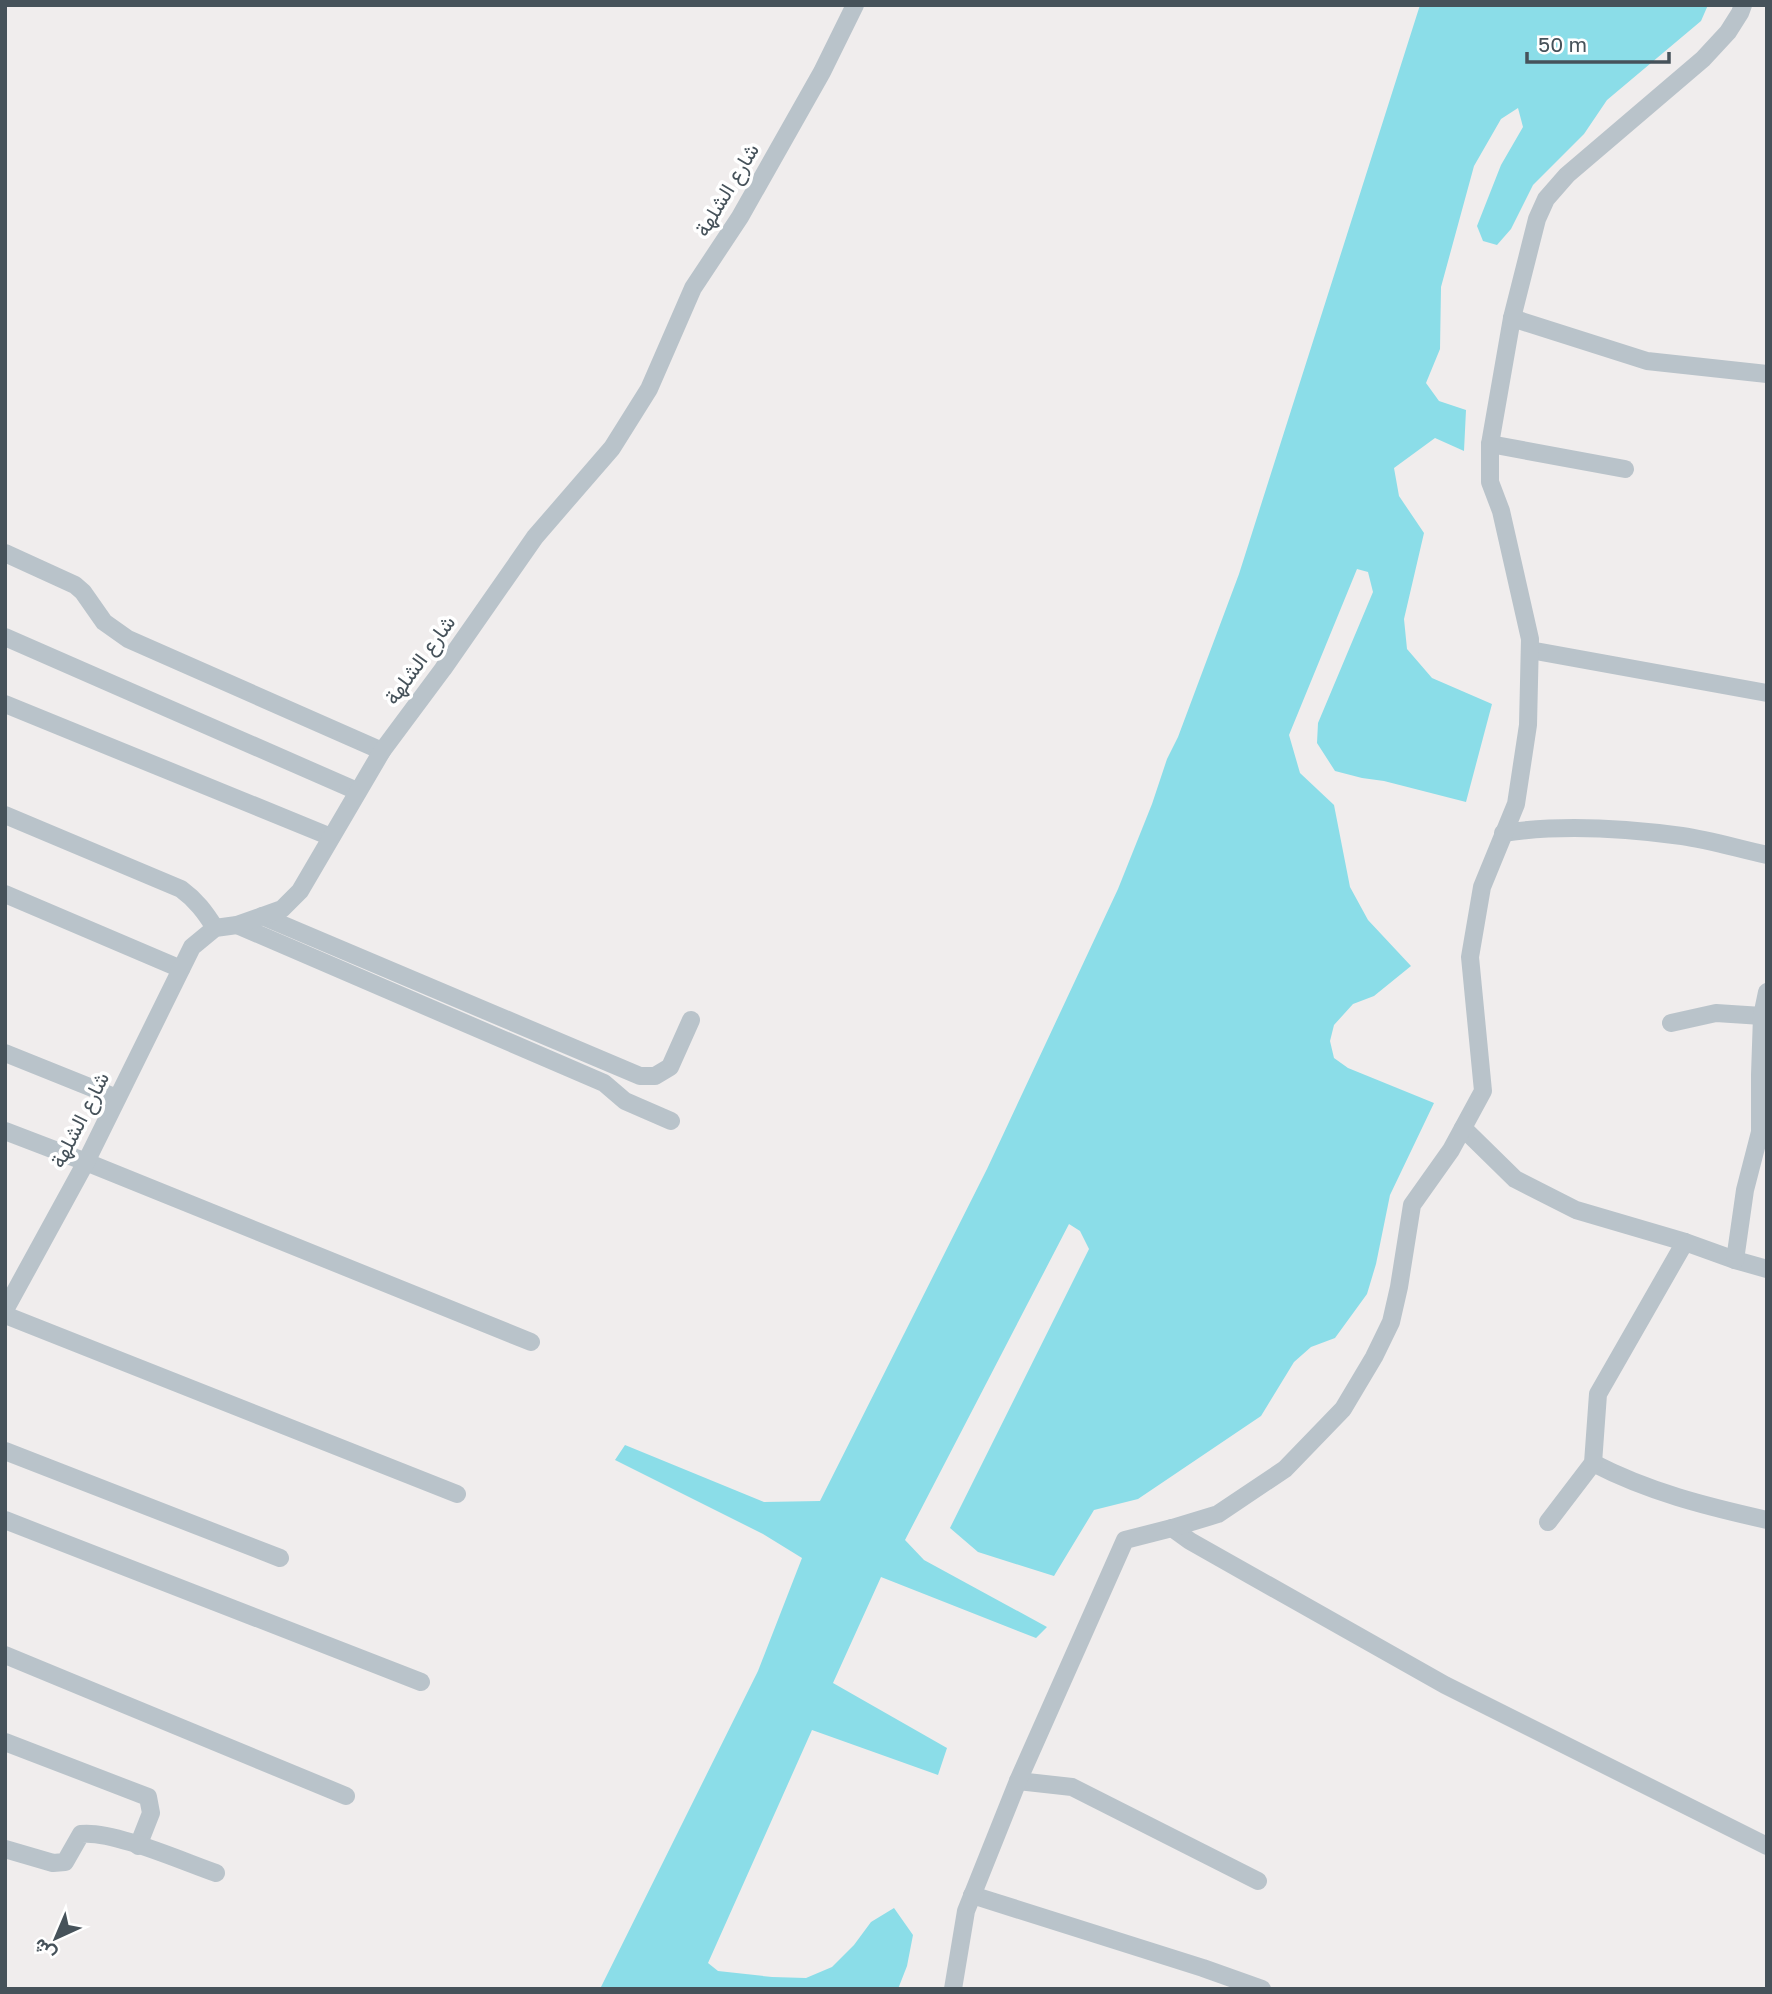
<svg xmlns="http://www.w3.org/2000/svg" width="1772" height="1994" font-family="'Golos Text',Vazirmatn,sans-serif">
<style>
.water{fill:#8bdde8}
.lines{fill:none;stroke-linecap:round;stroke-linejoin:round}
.minor{stroke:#b9c3ca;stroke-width:18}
.labels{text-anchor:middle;stroke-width:7;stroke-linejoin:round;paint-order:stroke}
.street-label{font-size:21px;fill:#46525a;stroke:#fff}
</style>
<rect width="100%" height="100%" fill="#f0eded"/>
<polygon class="water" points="1420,5 1708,5 1701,21 1607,100 1584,134 1533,185 1511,229 1497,245 1483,241 1477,226 1501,165 1523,127 1518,108 1501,119 1474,166 1441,287 1440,349 1426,383 1439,401 1466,410 1464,451 1435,438 1394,468 1399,496 1424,533 1404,619 1407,649 1432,678 1492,704 1466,802 1384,781 1362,778 1335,771 1317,743 1318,723 1373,592 1368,572 1357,569 1289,735 1300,773 1334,805 1350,887 1368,920 1411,966 1374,996 1353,1004 1334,1025 1330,1041 1334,1058 1348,1068 1434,1103 1390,1195 1376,1264 1367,1294 1335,1338 1311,1347 1294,1362 1261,1416 1138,1499 1094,1510 1054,1576 978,1552 950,1528 1089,1249 1080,1231 1069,1224 905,1540 924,1560 1047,1627 1036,1638 881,1577 833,1683 947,1748 938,1775 812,1730 708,1963 718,1971 772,1977 806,1978 832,1967 854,1945 871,1922 894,1908 913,1935 907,1966 898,1989 600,1989 758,1671 802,1558 763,1534 615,1460 625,1445 764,1502 820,1501 987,1169 1118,889 1152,804 1167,759 1178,737 1239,574"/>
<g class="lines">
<g class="minor">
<polyline points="1512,318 1647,361 1767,374"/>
<polyline points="1490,444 1625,469"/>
<polyline points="5,553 75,585 83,592 104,622 128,639 382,751"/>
<polyline points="5,637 357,791"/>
<polyline points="1530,650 1767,693"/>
<polyline points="5,704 331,837"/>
<path d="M5,815L181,889C196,900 205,912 215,928"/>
<path d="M1503,833C1562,824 1623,828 1682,836C1710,840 1739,849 1767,855"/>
<polyline points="5,894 181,969"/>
<polyline points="262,916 640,1076 655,1076 670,1067 691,1020"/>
<polyline points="237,925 604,1083 625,1101 671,1121"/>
<polyline points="1671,1023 1716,1013 1762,1016"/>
<polyline points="5,1053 117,1098"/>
<polyline points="1463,1128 1515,1179 1576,1210 1685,1242 1735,1260 1767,1269"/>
<polyline points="5,1131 86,1162 531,1342"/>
<polyline points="1735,1260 1745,1190 1760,1132 1760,1075 1762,1016 1767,992"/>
<polyline points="5,1310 86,1162 192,947 215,928 237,925 282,909 300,891 382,751 443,669 535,537 612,448 649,389 693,288 740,217 822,72 855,5"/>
<polyline points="5,1315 457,1494"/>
<polyline points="5,1451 280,1558"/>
<path d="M1593,1463C1649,1492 1705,1506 1767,1520"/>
<polyline points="5,1520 421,1682"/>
<polyline points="1548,1522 1593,1463 1598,1394 1685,1242"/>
<polyline points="1172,1528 1190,1541 1445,1685 1767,1846"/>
<polyline points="5,1655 346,1796"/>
<polyline points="5,1742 148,1797 151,1813 138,1846"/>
<polyline points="1018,1781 1072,1787 1258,1881"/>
<path d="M5,1849L53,1863L65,1862L81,1834C112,1830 184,1862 216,1873"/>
<polyline points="972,1895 1203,1968 1262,1989"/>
<polyline points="953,1989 966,1911 1018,1781 1125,1540 1172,1528 1218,1514 1285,1469 1343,1409 1374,1357 1391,1322 1399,1287 1412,1205 1451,1150 1483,1091 1470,957 1482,887 1516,804 1528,725 1530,639 1501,511 1490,482 1490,444 1512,318 1537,219 1546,199 1567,175 1703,59 1728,32 1740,13 1743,5"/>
</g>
</g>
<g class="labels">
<g class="street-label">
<text transform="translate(727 190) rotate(-59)" y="7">شارع الشلهة</text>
<text transform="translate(420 660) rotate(-54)" y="7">شارع الشلهة</text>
<text transform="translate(80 1120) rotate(-63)" y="7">شارع الشلهة</text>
</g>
</g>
<rect width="1772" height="1994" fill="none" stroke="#46525a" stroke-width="14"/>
<g transform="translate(56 1938) rotate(224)" stroke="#ffffff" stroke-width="5" paint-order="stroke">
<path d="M0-5L12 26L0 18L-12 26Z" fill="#46525a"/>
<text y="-10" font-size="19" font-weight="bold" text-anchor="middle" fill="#46525a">ش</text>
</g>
<path d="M1527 52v10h142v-10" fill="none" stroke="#46525a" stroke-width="3.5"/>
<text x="1538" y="52" font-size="21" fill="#46525a" stroke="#ffffff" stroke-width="5" paint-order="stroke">50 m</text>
</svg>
